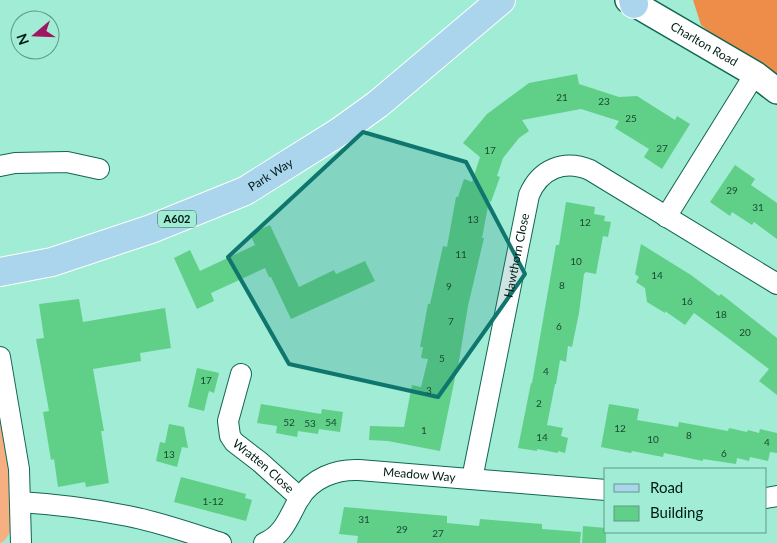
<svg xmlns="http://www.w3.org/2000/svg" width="777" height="543" font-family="Lato,sans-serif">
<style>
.green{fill:#f6af81}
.forest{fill:#ee8d49}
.building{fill:#60cf88}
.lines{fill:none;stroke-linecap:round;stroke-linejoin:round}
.minor-casing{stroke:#116653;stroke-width:22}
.tertiary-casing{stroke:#116653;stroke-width:28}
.primary-casing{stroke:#fff;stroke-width:30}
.minor{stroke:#fff;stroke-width:20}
.tertiary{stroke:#fff;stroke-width:25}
.primary{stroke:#aad5ec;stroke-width:28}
.marked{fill:#0f766e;fill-opacity:0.2;stroke:#0f766e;stroke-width:4;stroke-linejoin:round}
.labels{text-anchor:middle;stroke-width:4;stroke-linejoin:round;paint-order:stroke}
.number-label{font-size:10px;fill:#184931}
.shield{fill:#a0ecd5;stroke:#305a4e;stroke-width:1}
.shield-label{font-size:11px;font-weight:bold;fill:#001c14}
.street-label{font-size:12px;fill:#001c14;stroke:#a0ecd5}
</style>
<rect width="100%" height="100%" fill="#a0ecd5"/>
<path class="green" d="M5,424C8,446 26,534 0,543V425Z"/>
<polygon class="forest" points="693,0 777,0 777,85 759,73 701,25"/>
<g class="building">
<polygon points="577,74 579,84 619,97 637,96 675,120 677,116 690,124 662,169 644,157 649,149 615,128 619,121 581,109 522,120 529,131 519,138 503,158 497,176 500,177 491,202 489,201 482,238 484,238 468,306 457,373 456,373 440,451 388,441 369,440 370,426 404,427 412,385 421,387 428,359 421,358 423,347 420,347 428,304 430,304 443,246 447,247 456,197 458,197 464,179 472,182 480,157 463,143 487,114 529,83"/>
<polygon points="735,165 755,179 751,185 777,203 777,239 754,222 752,225 732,212 730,216 710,202"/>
<polygon points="566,202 595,207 594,214 605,216 604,221 611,222 608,237 603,236 596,274 586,272 584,274 579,313 572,347 568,346 566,362 560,360 556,384 555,384 547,425 563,428 561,436 568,438 565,453 558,451 558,453 537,449 537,451 518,448 531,383 532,383 556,245 559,245"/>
<polygon points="270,225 299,287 334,270 336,274 365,261 375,281 291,319 271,277 269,277 265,268 211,293 214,301 197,309 174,258 190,250 200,271 255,245 250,234"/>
<polygon points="641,244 691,275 719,296 721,294 777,338 777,395 759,381 769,369 728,338 694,313 685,325 665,311 665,313 647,302 645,288 636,282 639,277 635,274"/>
<polygon points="79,299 83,322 165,308 171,348 140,353 141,361 93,369 104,431 101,431 109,483 86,487 85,482 58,487 54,459 51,460 43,412 49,411 36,339 44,338 39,304"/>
<polygon points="197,368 219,373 214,393 209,391 204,411 188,407"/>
<polygon points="261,404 321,414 322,409 343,412 340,432 319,429 318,434 298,431 297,437 276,433 277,426 257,423"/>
<polygon points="609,404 639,409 637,420 678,427 679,422 728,431 729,428 747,432 748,430 759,433 760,429 777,433 777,453 770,452 768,461 750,457 749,461 737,458 736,464 703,459 703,461 664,453 663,457 632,451 631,453 601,447"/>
<polygon points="169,424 184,427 188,448 182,447 177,467 156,461 160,442 165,443"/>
<polygon points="181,477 246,494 245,498 252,500 246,521 174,502"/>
<polygon points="344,507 447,516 447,523 479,526 480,519 542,524 542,529 581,532 580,543 357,543 358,536 339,534"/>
<polygon points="583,526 606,528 606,543 582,543"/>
</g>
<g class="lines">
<defs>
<g id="minor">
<polyline points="0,166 15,163 67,162 99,169"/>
<polyline points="666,217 755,74"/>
<polyline points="0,357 19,469 21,543"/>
<path id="s1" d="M241,374L228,421L230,436L234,442L260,462L300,498"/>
<path id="s2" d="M472,479L529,195C540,169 564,159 590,170L777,284"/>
<polyline points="766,498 777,496"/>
<path d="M20,502C56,504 92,509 128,516C159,522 190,533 221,543"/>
<path id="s3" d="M264,543C284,535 289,516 299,499C312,478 336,469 359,470L606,490"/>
</g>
<g id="tertiary">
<path id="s4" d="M628,0L755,74L777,91"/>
</g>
<g id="primary">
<polyline points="633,0 634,4"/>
<path id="s5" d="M0,272L52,262L151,229L245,191L339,132L378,104L501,0"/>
</g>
</defs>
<use href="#minor" class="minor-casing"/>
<use href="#tertiary" class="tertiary-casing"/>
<use href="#primary" class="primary-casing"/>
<use href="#minor" class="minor"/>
<use href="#tertiary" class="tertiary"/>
<use href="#primary" class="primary"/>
</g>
<path class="marked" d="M363,132L466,162L525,274L438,397L289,364L228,257Z"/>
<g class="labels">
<g class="number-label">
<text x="562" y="101">21</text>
<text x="604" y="105">23</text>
<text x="631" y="122">25</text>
<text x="662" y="152">27</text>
<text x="490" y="154">17</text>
<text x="732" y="194">29</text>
<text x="758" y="211">31</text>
<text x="473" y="223">13</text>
<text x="585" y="226">12</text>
<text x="461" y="258">11</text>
<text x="576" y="265">10</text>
<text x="657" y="279">14</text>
<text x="562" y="289">8</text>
<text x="449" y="290">9</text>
<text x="687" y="305">16</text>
<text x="721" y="318">18</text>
<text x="451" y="325">7</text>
<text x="559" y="330">6</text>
<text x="745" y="336">20</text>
<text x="442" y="362">5</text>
<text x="546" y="375">4</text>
<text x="206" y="384">17</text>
<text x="429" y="394">3</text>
<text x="539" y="407">2</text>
<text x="289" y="426">52</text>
<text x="331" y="426">54</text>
<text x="310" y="427">53</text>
<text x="620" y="432">12</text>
<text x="424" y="434">1</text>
<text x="689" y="439">8</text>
<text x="542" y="441">14</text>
<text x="653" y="443">10</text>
<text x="767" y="446">4</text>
<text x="724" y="457">6</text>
<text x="169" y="458">13</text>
<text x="213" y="505">1-12</text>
<text x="364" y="523">31</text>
<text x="402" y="533">29</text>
<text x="438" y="537">27</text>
</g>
<rect class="shield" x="158" y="210.5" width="38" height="17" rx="4"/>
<g class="shield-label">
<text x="177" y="223">A602</text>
</g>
<g class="street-label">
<text dy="4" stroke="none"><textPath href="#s4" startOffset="88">Charlton Road</textPath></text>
<text dy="4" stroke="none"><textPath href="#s5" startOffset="289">Park Way</textPath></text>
<text dy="4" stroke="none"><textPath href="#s2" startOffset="228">Hawthorn Close</textPath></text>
<text dy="4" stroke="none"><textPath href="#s1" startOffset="109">Wratten Close</textPath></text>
<text dy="4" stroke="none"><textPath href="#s3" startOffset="188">Meadow Way</textPath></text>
</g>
</g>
<rect x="604" y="468" width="162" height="65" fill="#a0ecd5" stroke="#609988"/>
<rect x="614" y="484" width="25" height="8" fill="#aad5ec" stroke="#609988"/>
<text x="650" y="493" font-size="15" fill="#001c14">Road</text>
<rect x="614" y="506" width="25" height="15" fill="#60cf88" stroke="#609988"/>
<text x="650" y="518" font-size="15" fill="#001c14">Building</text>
<g transform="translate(35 35) rotate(251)"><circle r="24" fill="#a0ecd5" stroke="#609988"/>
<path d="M0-4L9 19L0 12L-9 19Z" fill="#9f1662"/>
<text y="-8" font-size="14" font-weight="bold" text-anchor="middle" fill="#001c14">N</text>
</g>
</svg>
